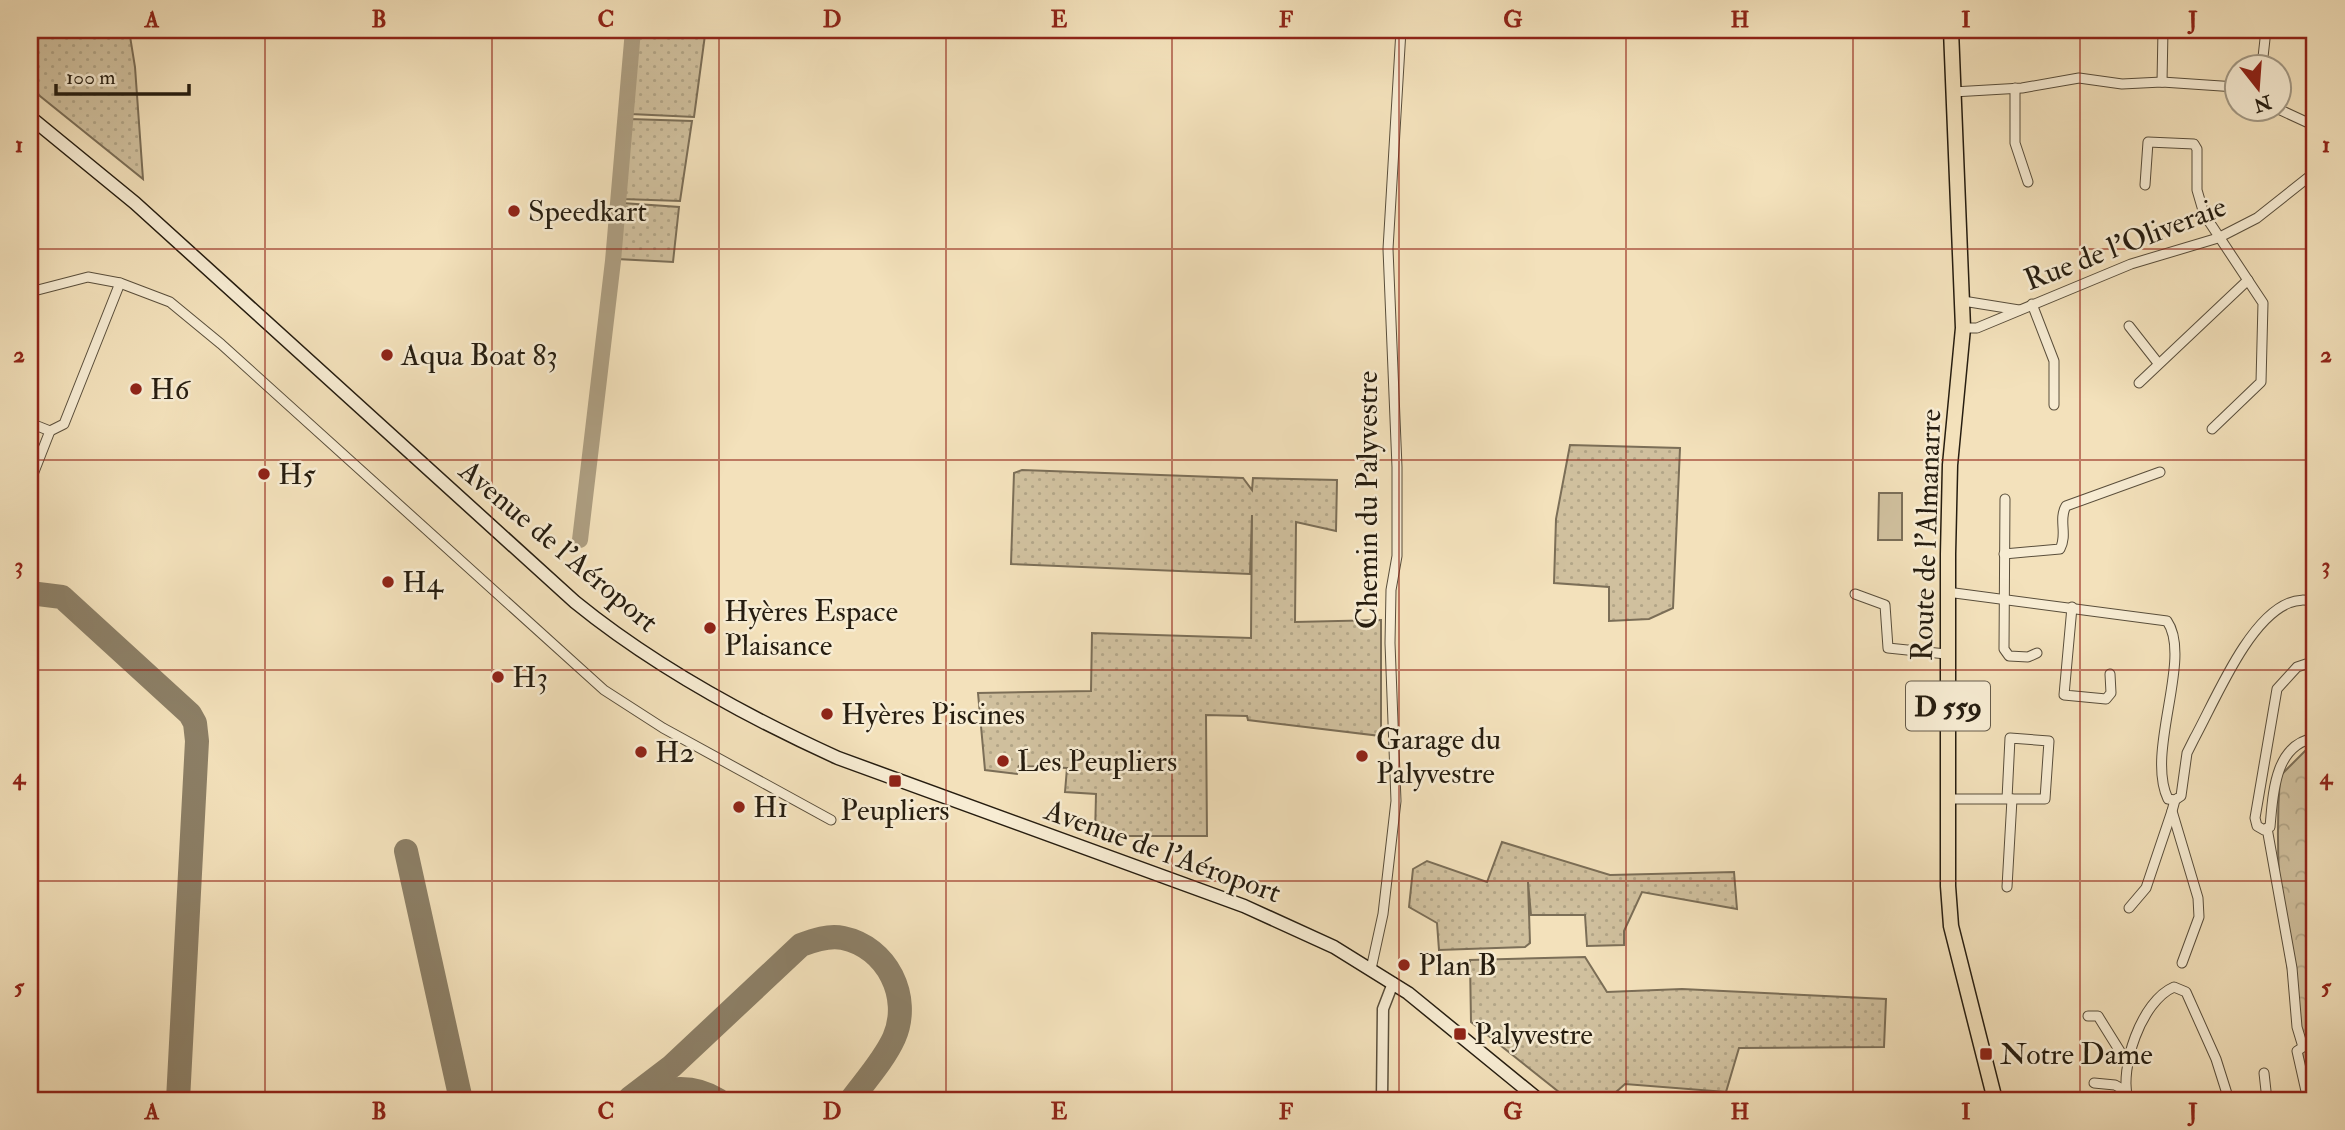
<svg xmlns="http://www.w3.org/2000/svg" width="2345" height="1130" font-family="'IM FELL Double Pica',serif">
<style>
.grass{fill:url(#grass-dots);stroke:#7b6e57;stroke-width:2}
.forest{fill:url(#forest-crowns);stroke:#7b6e57;stroke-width:2}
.garden{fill:#d0c09e;stroke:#7b6e57;stroke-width:2}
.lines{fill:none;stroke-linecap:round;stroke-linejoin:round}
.river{stroke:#ad9e81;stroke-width:16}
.taxiway{stroke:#8c7f66;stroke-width:24}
.minor-casing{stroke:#594e3b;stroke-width:11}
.tertiary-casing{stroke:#594e3b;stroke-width:13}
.secondary-casing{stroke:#261d10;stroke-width:15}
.primary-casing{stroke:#261d10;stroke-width:17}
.minor{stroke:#f7ecd3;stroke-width:9}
.tertiary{stroke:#f7ecd3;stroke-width:10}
.secondary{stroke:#f7ecd3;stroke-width:12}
.primary{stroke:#f3e1bb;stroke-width:14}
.grid{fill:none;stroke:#8f2418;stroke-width:2;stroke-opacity:0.55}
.poi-dot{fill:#8f2418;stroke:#f7ecd3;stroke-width:2.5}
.labels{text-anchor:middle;stroke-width:5;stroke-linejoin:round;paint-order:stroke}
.shield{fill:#f7ecd3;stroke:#655b4a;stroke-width:2}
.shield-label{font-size:28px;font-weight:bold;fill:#261d10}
.poi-label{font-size:30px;fill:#261d10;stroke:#f7ecd3;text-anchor:start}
.street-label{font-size:30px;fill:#261d10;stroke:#f7ecd3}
.neatline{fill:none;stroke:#8f2418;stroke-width:2.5}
.grid-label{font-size:23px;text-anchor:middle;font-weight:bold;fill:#8f2418}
</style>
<defs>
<pattern id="grass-dots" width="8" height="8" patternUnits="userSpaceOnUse" patternTransform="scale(1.75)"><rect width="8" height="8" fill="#d0c09e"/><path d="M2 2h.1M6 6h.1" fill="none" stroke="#b2a587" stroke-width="1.8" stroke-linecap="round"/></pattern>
<pattern id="forest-crowns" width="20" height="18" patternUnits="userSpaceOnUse" patternTransform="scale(1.75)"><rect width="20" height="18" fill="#d0c09e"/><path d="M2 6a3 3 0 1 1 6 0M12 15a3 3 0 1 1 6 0" fill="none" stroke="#b2a587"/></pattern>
</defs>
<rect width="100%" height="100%" fill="#f3e1bb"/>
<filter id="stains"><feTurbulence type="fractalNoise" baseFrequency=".00286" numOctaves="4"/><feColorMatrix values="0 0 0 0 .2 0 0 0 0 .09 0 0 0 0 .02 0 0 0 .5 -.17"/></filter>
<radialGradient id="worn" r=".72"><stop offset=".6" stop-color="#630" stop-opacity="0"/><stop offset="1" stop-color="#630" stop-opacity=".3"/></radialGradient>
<g class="grass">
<polygon points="30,30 129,30 135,67 143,179 30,88"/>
<polygon points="638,30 705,35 694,117 631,114"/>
<polygon points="629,119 692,121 680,201 622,199"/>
<polygon points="622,203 679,207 673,262 617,259"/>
<polygon points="1570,445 1680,448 1673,608 1649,619 1609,621 1609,587 1554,583 1556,519"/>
<polygon points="1022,470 1243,478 1252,490 1253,478 1337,480 1336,531 1296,522 1295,622 1381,620 1381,736 1248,720 1247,716 1206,715 1207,836 1095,836 1096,794 1065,792 1067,768 1019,766 1017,774 985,770 978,693 1091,691 1092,633 1251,638 1252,515 1250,574 1011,564 1014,473"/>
<polygon points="1502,842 1610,875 1734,872 1737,909 1642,892 1624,931 1624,945 1587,946 1585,915 1531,915 1528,882 1530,943 1525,947 1439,950 1437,923 1409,907 1413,869 1427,861 1487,882"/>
<polygon points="1585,957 1607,992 1682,989 1886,999 1884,1047 1739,1048 1726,1092 1625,1084 1607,1100 1569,1100 1471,1022 1470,960"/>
</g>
<path class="forest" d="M2310,746H2315V1100H2312C2288,994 2272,885 2280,776Z"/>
<polygon class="garden" points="1879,493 1902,493 1902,540 1878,540"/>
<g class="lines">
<polyline class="river" points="580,540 613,261 633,30"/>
<g class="taxiway">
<polyline points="30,593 62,597 190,714 195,723 197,741 178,1100"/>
<polyline points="406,851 461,1100"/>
<path d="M639,1096C668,1089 691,1083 718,1100"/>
<path d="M630,1098L672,1066L801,945C814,940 829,935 843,938C887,947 912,997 894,1038C884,1060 865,1081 851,1100"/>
</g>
<defs>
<g id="minor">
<polyline points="2262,66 2266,30"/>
<polyline points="2162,82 2163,30"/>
<polyline points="2015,88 2015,143 2028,182"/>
<polyline points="1953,92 2022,88 2079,78 2122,84 2162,82 2236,87"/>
<polyline points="2276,108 2315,126"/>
<polyline points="2145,185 2148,142 2194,144 2197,149 2197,190 2204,214 2263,303 2261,382 2212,429"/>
<polyline points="30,292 88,277 120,283 170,302 221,344 604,690 663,728 831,820"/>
<polyline points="1963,301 2019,310"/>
<polyline points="2032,304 2054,361 2054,405"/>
<polyline points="2129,326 2158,363"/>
<polyline points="1963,328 1977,328 2131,264 2218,238 2257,218 2315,172"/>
<polyline points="2139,383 2248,280"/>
<polyline points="30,423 50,431 64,424 120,283"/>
<polyline points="30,482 50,431"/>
<polyline points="2005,499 2004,649 2009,656 2028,657 2037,653"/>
<path d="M2004,554L2060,549C2068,534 2058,520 2066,506L2160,472"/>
<path d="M1947,592L2167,621C2193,658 2145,752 2168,799L2175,800L2181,796L2187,753L2194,739C2215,701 2248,619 2289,603C2298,599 2306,600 2315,601"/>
<polyline points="1855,594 1885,605 1888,648 1946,654"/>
<polyline points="2072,607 2064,695 2106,699 2111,693 2110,674"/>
<path d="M2315,661L2297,667L2277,689L2255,818L2257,826L2264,830L2270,827C2273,795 2274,744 2315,738"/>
<polyline points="1948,799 2045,799 2049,741 2010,738 2007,799"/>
<polyline points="2175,800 2172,811 2198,898 2199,917 2182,963"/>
<polyline points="2267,828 2292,968 2297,1027 2303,1047 2297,1051 2308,1100"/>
<polyline points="2007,887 2012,799"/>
<polyline points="2129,908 2146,888 2172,811"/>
<polyline points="1371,969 1383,914 1396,801 1390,643 1391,590 1397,556 1397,467 1388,249 1401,30"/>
<polyline points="2088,1016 2098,1016 2126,1061"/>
<polyline points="2264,1073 2267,1100"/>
<polyline points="2094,1083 2115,1085 2126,1091"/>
<path d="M2128,1100C2119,1068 2141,1001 2174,987L2186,992L2216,1059L2229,1100"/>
</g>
<polyline id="tertiary" points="1382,1100 1383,1009 1393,983"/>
<path id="secondary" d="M30,117L135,203L575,602C655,667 745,716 838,758L1244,906L1334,947L1408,993L1539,1100"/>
<polyline id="primary" points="1951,30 1963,328 1950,465 1948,554 1948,886 1951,926 1995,1100"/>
</defs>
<use href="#minor" class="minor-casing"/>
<use href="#tertiary" class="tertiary-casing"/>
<use href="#secondary" class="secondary-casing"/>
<use href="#primary" class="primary-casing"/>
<use href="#minor" class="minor"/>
<use href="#tertiary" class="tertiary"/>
<use href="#secondary" class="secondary"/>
<use href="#primary" class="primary"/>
</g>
<path class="grid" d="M265,30V1100M492,30V1100M719,30V1100M946,30V1100M1172,30V1100M1399,30V1100M1626,30V1100M1853,30V1100M2080,30V1100M30,249H2315M30,460H2315M30,670H2315M30,881H2315"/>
<g class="poi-dot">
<circle cx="514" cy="211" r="7"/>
<circle cx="387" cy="355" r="7"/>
<circle cx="136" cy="389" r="7"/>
<circle cx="264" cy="474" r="7"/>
<circle cx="388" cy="582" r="7"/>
<circle cx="710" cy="628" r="7"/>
<circle cx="498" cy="677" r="7"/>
<circle cx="827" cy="714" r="7"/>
<circle cx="641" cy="752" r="7"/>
<circle cx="1362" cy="756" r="7"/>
<circle cx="1003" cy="761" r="7"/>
<rect x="888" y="774" width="14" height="14" rx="3.5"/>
<circle cx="739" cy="807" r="7"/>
<circle cx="1404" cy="965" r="7"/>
<rect x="1453" y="1027" width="14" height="14" rx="3.5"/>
<rect x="1979" y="1047" width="14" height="14" rx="3.5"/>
</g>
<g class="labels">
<rect class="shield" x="1906" y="681.5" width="84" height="49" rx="5"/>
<g class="shield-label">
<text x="1948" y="716">D 559</text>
</g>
<g class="poi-label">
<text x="528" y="221">Speedkart</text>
<text x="401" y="365">Aqua Boat 83</text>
<text x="150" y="399">H6</text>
<text x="278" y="484">H5</text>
<text x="402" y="592">H4</text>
<text x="724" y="621">Hyères Espace<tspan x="724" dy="34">Plaisance</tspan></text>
<text x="512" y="687">H3</text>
<text x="841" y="724">Hyères Piscines</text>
<text x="1376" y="749">Garage du<tspan x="1376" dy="34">Palyvestre</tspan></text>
<text x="655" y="762">H2</text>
<text x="1017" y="771">Les Peupliers</text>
<text x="753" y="817">H1</text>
<text x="895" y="820" text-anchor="middle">Peupliers</text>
<text x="1418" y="975">Plan B</text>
<text x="1474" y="1044">Palyvestre</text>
<text x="2000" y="1064">Notre Dame</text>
</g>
<g class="street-label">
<text transform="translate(2125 243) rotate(-21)" y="10">Rue de l'Oliveraie</text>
<text transform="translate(1367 500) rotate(-90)" y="10">Chemin du Palyvestre</text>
<text transform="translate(1926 535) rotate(-88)" y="10">Route de l'Almanarre</text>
<text transform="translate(559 546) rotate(40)" y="10">Avenue de l'Aéroport</text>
<text transform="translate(1163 851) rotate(20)" y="10">Avenue de l'Aéroport</text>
</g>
</g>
<rect width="2345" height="1130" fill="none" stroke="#f3e1bb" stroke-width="77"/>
<g transform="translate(2258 88) rotate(163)"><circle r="33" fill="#f7ecd3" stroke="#a39985" stroke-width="2"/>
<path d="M0-5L12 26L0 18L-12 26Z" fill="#8f2418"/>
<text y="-10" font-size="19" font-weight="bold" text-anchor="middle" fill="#261d10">N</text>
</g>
<path d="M56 84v10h133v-10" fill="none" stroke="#261d10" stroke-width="3.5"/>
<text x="66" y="84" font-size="21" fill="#261d10" stroke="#f7ecd3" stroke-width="5" paint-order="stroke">100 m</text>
<rect x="38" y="38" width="2268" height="1054" class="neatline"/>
<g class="grid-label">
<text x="152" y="27">A</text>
<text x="379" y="27">B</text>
<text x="606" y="27">C</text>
<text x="832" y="27">D</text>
<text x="1059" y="27">E</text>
<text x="1286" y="27">F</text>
<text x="1513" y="27">G</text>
<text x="1740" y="27">H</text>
<text x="1966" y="27">I</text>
<text x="2193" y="27">J</text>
<text x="19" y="152">1</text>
<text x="2326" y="152">1</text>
<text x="19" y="362">2</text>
<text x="2326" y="362">2</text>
<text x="19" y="573">3</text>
<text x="2326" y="573">3</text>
<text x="19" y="784">4</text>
<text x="2326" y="784">4</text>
<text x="19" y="994">5</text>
<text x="2326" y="994">5</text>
<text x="152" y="1119">A</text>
<text x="379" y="1119">B</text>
<text x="606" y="1119">C</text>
<text x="832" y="1119">D</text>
<text x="1059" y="1119">E</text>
<text x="1286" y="1119">F</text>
<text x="1513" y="1119">G</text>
<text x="1740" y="1119">H</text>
<text x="1966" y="1119">I</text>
<text x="2193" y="1119">J</text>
</g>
<rect width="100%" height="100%" filter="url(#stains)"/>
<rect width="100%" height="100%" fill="url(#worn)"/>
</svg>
